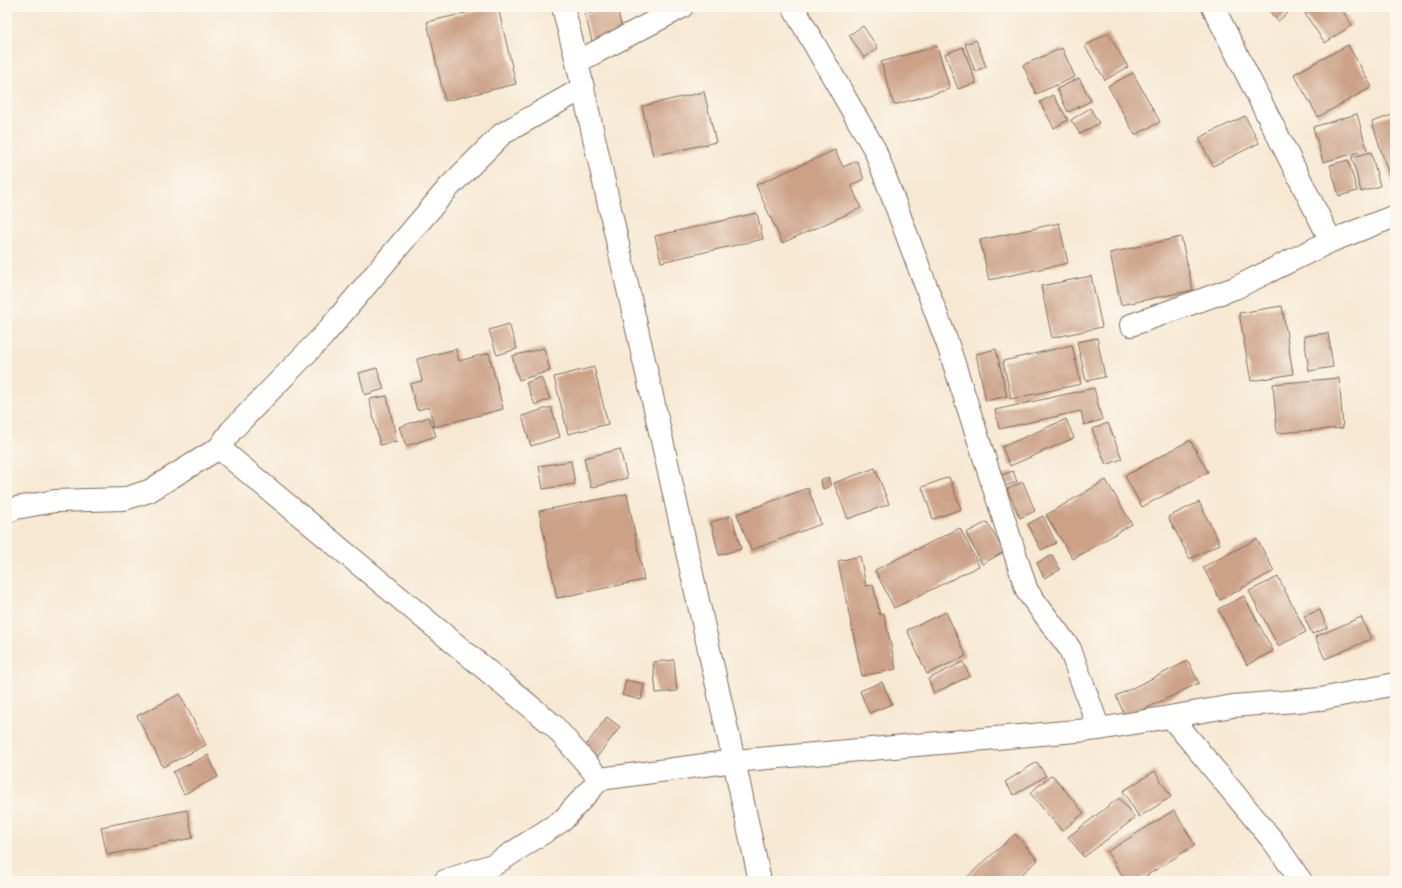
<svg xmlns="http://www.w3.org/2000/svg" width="1402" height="888" font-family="'Comic Neue',sans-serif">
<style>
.building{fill:#cca188}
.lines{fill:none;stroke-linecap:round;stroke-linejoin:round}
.minor-casing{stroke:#7d6c5d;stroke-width:24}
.minor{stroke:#fff;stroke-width:22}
</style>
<rect width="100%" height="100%" fill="#fbf7ec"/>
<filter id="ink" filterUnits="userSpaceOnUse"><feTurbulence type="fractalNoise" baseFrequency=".025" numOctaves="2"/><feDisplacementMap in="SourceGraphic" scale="8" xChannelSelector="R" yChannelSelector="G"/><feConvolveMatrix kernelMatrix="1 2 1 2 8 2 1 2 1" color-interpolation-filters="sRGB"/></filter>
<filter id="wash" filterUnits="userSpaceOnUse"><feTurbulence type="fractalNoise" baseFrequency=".012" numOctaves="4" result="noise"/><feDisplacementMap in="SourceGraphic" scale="16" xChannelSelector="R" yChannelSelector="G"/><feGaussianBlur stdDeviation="0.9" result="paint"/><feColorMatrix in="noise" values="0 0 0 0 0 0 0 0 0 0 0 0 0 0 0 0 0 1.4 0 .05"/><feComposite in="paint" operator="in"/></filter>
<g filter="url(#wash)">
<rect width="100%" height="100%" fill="#f7e8d3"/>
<g id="blocks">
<g class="building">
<polygon points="491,7 498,7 516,84 445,101 427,22"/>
<polygon points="617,7 623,34 592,41 585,14"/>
<polygon points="1266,7 1295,7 1278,21"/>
<polygon points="1316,7 1340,7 1352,25 1325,43 1305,14"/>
<polygon points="863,26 878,48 864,58 849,35"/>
<polygon points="1108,33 1128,67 1105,80 1085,46"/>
<polygon points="976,40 986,67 975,71 965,44"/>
<polygon points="1348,45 1372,87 1318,117 1294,74"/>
<polygon points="937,46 950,89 894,105 881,62"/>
<polygon points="963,47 976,83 958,89 945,54"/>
<polygon points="1062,48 1075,77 1036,94 1023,65"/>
<polygon points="1133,73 1160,122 1135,135 1108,86"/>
<polygon points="1079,78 1091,101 1068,112 1057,89"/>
<polygon points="704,92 716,142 653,156 642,106"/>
<polygon points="1053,95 1068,120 1054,128 1040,102"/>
<polygon points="1090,108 1099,123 1080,134 1071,120"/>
<polygon points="1357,114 1367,150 1323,162 1313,127"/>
<polygon points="1395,114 1395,191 1394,191 1372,122"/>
<polygon points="1245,116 1259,143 1213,166 1199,138"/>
<polygon points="835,150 843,167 857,161 864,179 851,185 861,208 782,243 756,185"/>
<polygon points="1371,152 1380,186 1361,192 1352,157"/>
<polygon points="1348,160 1357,191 1339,196 1330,165"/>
<polygon points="757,213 763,239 661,262 655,236"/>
<polygon points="1059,223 1068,263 989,280 980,240"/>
<polygon points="1181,237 1193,290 1121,305 1110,253"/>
<polygon points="1091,276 1102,327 1052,338 1041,286"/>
<polygon points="1282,306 1293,374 1251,381 1239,313"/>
<polygon points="509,324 517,349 497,355 489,330"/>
<polygon points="1328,333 1333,367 1309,371 1304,336"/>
<polygon points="1097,338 1105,377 1086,381 1077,342"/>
<polygon points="1072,345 1081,384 1011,399 1003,361"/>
<polygon points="544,348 550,371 519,380 512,356"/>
<polygon points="456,349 459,361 489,353 503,409 434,427 429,407 417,410 410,384 422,381 417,359"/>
<polygon points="996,349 1007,396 986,401 976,354"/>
<polygon points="594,367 608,424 568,434 554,377"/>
<polygon points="377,368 384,389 365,395 359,373"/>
<polygon points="541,377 550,399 535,405 526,383"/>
<polygon points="1339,378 1343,428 1277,433 1273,384"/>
<polygon points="1094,388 1102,420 1084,425 1081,411 999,429 995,410"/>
<polygon points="387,396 397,441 380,445 369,399"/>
<polygon points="551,407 560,437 531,446 522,416"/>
<polygon points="429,417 436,436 406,446 399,427"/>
<polygon points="1066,419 1074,438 1010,466 1002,447"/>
<polygon points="1108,423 1122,459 1106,465 1092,429"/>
<polygon points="1190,440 1208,472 1142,507 1125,476"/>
<polygon points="620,449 627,478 591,488 584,458"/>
<polygon points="571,461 575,484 543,489 539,466"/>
<polygon points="875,468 889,504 848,519 834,483"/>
<polygon points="1013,471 1017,482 1000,488 995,477"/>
<polygon points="828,477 831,486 823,489 820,480"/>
<polygon points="949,477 961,509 933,519 922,487"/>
<polygon points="1106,480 1132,524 1073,559 1046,515"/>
<polygon points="1023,482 1035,511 1020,518 1007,489"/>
<polygon points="808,488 821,524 751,550 737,514"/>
<polygon points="627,494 644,580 557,598 539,511"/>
<polygon points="1199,502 1220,544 1190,559 1168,517"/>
<polygon points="732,516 741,549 719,555 711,522"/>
<polygon points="1043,516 1056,543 1041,550 1028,524"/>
<polygon points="987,522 1004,552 982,564 966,533"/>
<polygon points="960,528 979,566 894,608 875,570"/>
<polygon points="1257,539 1274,571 1220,600 1203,567"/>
<polygon points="1052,555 1060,570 1044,578 1037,563"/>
<polygon points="860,556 866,586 873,585 880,615 884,614 896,669 862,676 838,561"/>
<polygon points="1278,577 1306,632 1278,646 1249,591"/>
<polygon points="1244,596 1273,651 1247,665 1218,609"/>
<polygon points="1320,610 1327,628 1312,634 1304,616"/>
<polygon points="946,612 966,656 927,674 907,630"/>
<polygon points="1361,617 1371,639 1325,659 1315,637"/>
<polygon points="674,660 677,691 656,693 653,662"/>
<polygon points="1188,661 1199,683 1126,718 1116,696"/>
<polygon points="963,662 970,676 934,693 928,679"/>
<polygon points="626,680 644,684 641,700 622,695"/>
<polygon points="882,682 892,704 869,713 860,691"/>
<polygon points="180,694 206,745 163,767 137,716"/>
<polygon points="607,717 620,727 593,762 581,752"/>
<polygon points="208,755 218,777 184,794 173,772"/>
<polygon points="1037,762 1046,776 1014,795 1005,782"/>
<polygon points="1155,771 1171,797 1139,817 1123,791"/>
<polygon points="1052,775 1084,813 1062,831 1030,793"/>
<polygon points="1119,798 1135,818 1084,857 1068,837"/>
<polygon points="187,810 193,838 107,855 101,827"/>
<polygon points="1174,810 1195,845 1138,881 1126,881 1107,852"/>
<polygon points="1015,834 1038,860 1014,881 968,881 966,878"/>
</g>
</g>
</g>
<g filter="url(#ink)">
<use href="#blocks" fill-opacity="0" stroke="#7d6c5d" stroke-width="1"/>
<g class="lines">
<defs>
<g id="minor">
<polyline points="563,7 577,62 734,761 760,881"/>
<polyline points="793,7 875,150 948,345 1027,591 1070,649 1099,729"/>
<polyline points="1213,7 1331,241 1395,216"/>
<polyline points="577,62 682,7"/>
<polyline points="1131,325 1235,288 1331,241"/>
<polyline points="219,448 554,726 600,779 734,761 1099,729 1233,706 1321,699 1395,684"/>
<polyline points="7,512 16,508 55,501 124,499 149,491 219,448 231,431 324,335 448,188 502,134 583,88"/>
<polyline points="1171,717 1274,842 1301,881"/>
<polyline points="445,881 495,864 563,820 600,779"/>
</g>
</defs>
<use href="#minor" class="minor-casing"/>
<use href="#minor" class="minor"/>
</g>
</g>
<rect width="1402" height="888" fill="none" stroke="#fbf7ec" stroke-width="24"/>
</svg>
